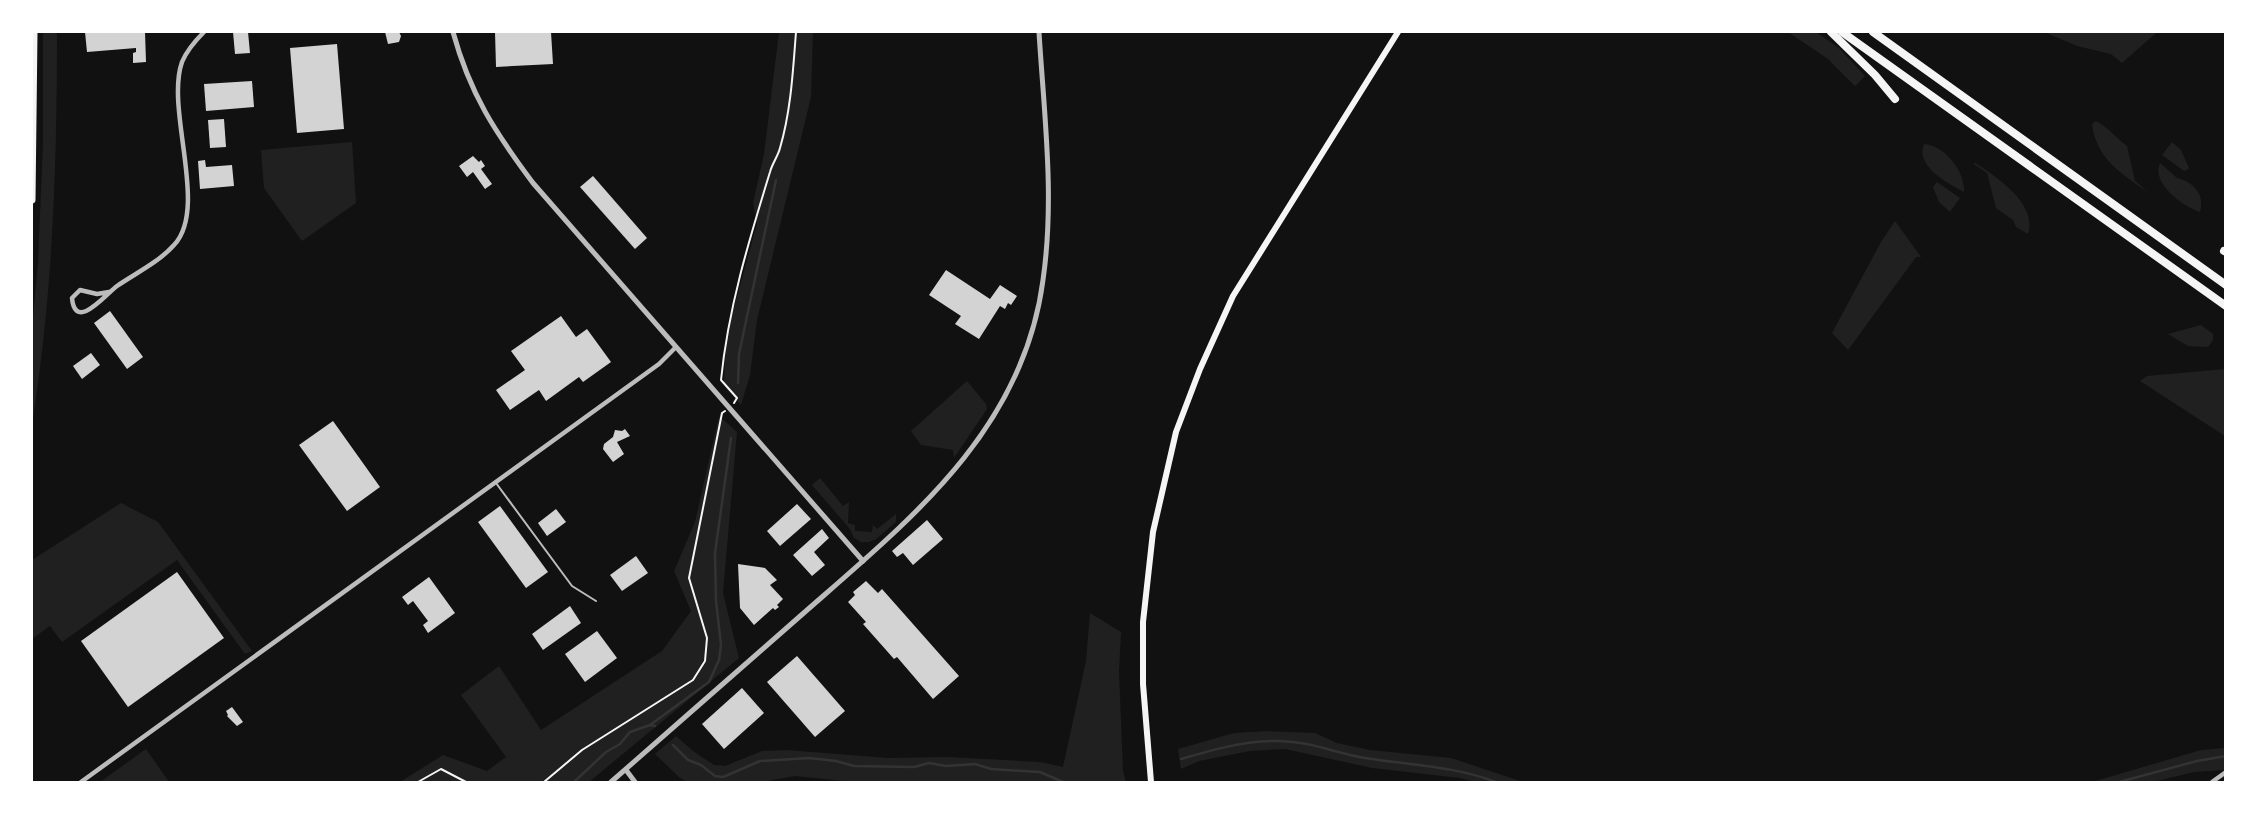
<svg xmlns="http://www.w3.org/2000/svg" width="2257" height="814" font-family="Roboto,sans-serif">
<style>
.green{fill:#202020}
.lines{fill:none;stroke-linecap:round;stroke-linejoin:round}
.stream{stroke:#333;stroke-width:2.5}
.building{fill:#d3d3d3}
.path{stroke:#f5f5f5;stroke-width:2}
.service{stroke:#bcbcbc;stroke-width:2}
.minor{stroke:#bcbcbc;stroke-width:4.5}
.tertiary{stroke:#bcbcbc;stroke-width:5}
.secondary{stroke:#f5f5f5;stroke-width:6}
.trunk{stroke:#f5f5f5;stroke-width:7}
.motorway{stroke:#f5f5f5;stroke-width:8}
</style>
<rect width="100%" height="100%" fill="#111"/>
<g class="green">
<path d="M43,32H57C57,162 53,295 32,424V328L38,262L43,144Z"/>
<polygon points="779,32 813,32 811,97 757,320 750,375 741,405 724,386 725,354 732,315 757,224 753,203 764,154"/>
<polygon points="1788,32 1816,32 1839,48 1865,76 1855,86 1828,59"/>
<polygon points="2044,32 2157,32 2122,63 2111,54 2077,46"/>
<path d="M2096,121C2107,126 2116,138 2127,146L2135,181L2148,192C2121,174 2096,158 2092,124Z"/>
<polygon points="352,142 356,203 302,241 264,188 261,150"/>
<polygon points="2172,142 2181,150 2189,168 2187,170 2184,171 2162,155"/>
<path d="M1924,144C1944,145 1965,171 1964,192C1947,183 1915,166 1924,144Z"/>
<path d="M1974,162C1995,176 2038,203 2028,234L2016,227L2013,220L1996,208L1987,173L1974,164Z"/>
<path d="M2160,163L2177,178C2190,181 2206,192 2200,212C2182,206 2151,183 2160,163Z"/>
<polygon points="1937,182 1960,198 1950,212 1939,202 1933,187"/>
<polygon points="1895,221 1921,257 1916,257 1848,350 1832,333 1881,242"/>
<polygon points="2201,325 2213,334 2213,340 2208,347 2188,346 2168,334"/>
<polygon points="2225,369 2225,436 2140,381 2147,376"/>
<polygon points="967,381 986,404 987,409 954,458 953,450 921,445 911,431"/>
<polygon points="719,416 737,432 723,593 739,658 589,782 400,782 443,755 487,771 506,757 461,695 499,666 541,730 662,651 691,611 674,571 695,522"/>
<polygon points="820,478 843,506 849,502 848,523 855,525 855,531 872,532 873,525 877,529 896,514 896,522 876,539 869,542 861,542 854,538 850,529 812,485"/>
<polygon points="121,503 158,522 252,651 245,654 177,560 62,642 50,626 32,639 32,560"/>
<polygon points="1090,613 1121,632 1119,671 1123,771 1126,782 853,782 795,776 762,782 688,782 680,778 655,754 676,736 693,751 714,765 725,766 762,751 787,750 888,758 949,757 1040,762 1063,767 1086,661"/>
<polygon points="1267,731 1315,733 1337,743 1370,750 1451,758 1523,782 1475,782 1460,778 1372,768 1285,749 1250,751 1199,761 1181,769 1178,749 1234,733"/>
<polygon points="2225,748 2225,770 2194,772 2153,782 2092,782 2201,750"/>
<polygon points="146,749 169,782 100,782"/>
</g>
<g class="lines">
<g class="stream">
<polyline points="738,383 739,354 776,180"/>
<polyline points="650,725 709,682 719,660 721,645 716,601 715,553 731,438"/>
<polyline points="673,745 688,760 701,765 715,776 723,777 760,761 809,758 836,761 854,766 914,767 929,763 946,766 975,764 991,769 1040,772 1063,782"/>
<path d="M1181,759C1212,750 1243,741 1275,741C1306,740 1335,753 1365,758C1409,765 1454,766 1496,782"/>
<polyline points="574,782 606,752 620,744 630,732 650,725 655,726"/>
<polyline points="2119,782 2197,761 2226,756"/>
</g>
</g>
<g class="building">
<polygon points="85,32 145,32 146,62 133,63 133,53 136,52 136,48 87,52"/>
<polygon points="233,32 248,32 250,53 235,54"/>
<polygon points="385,32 399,32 401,36 399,42 388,44"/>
<polygon points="495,32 551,32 553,64 496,67"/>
<polygon points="337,44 344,129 297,133 290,48"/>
<polygon points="252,81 254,107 206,111 204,84"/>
<polygon points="224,119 226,147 210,148 208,120"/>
<polygon points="473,156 479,162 481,160 485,166 481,169 492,184 485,189 473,172 467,177 459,166"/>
<polygon points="205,160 206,167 232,165 234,186 200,189 198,161"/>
<polygon points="593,176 647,238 635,249 580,187"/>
<polygon points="946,270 990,299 1000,285 1017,296 1011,305 1008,303 1005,309 1000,306 979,339 955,324 961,316 929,295"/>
<polygon points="110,311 143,357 127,369 94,323"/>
<polygon points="561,316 576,337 587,329 611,362 583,382 579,377 546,401 539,390 510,410 496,390 525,370 511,351"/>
<polygon points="91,353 100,365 82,379 73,366"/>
<polygon points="333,421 380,487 347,511 299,445"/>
<polygon points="625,429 630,436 617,442 624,454 613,462 603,449 604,444 613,437 615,430 622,431"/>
<polygon points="797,504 811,519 780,546 767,531"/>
<polygon points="500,506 548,572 526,588 478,522"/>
<polygon points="556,509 566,522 547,536 538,523"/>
<polygon points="927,520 943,539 913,565 903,553 897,557 892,551"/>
<polygon points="822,529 829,538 814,552 825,565 812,576 793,555"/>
<polygon points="636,556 648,573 622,591 610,575"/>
<polygon points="738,564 765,568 777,580 770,585 783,599 777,605 779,607 775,610 773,608 754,625 740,608"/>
<polygon points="177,572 224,638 128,707 81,641"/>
<polygon points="429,577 455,613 428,633 423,625 428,621 413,601 408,605 402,597"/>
<polygon points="866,581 878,593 882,589 959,676 933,699 897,657 894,659 863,624 866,622 848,602 855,595 853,592"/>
<polygon points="570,606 581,623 543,650 532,634"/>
<polygon points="597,631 617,658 585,682 565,654"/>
<polygon points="797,656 845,711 815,737 767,682"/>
<polygon points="742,688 764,713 724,749 702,724"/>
<polygon points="232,707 243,722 237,726 227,716 228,715 226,711"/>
</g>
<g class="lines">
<g class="path">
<path d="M734,403L737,398L721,380C728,309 749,240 770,172C772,164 778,156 780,148C791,111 793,70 796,32"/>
<polyline points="418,782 441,769 466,782"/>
<polyline points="544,782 582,750 693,680 705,661 707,638 689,578 722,413 725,411"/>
</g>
<polyline class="service" points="496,483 572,586 596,601"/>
<g class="minor">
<path d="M109,292L97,294L80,290L72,298C75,333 107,293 117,286C136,273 159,262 174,245C209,208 165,110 182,62C187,50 196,40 204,32"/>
<polyline points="81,782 659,364 676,347"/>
<polyline points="2212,782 2226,772"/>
</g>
<g class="tertiary">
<path d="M453,32C470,94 495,132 533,183L863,561"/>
<polyline points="626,770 635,782"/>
<path d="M611,782C673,727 736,673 798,618C906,523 1023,433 1043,280C1055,197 1044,114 1039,32"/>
</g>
<polyline class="secondary" points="1151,782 1143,684 1143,622 1153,532 1176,432 1200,369 1233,296 1398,32"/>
<polyline class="trunk" points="32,200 34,32"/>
<g class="motorway">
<polyline points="1831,32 1875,75 1895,99"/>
<polyline points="1842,32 2226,306"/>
<polyline points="1873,32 2226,285"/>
<polyline points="2224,251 2226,252"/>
</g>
</g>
<rect width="2257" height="814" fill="none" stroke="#ffffff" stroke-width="66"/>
</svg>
